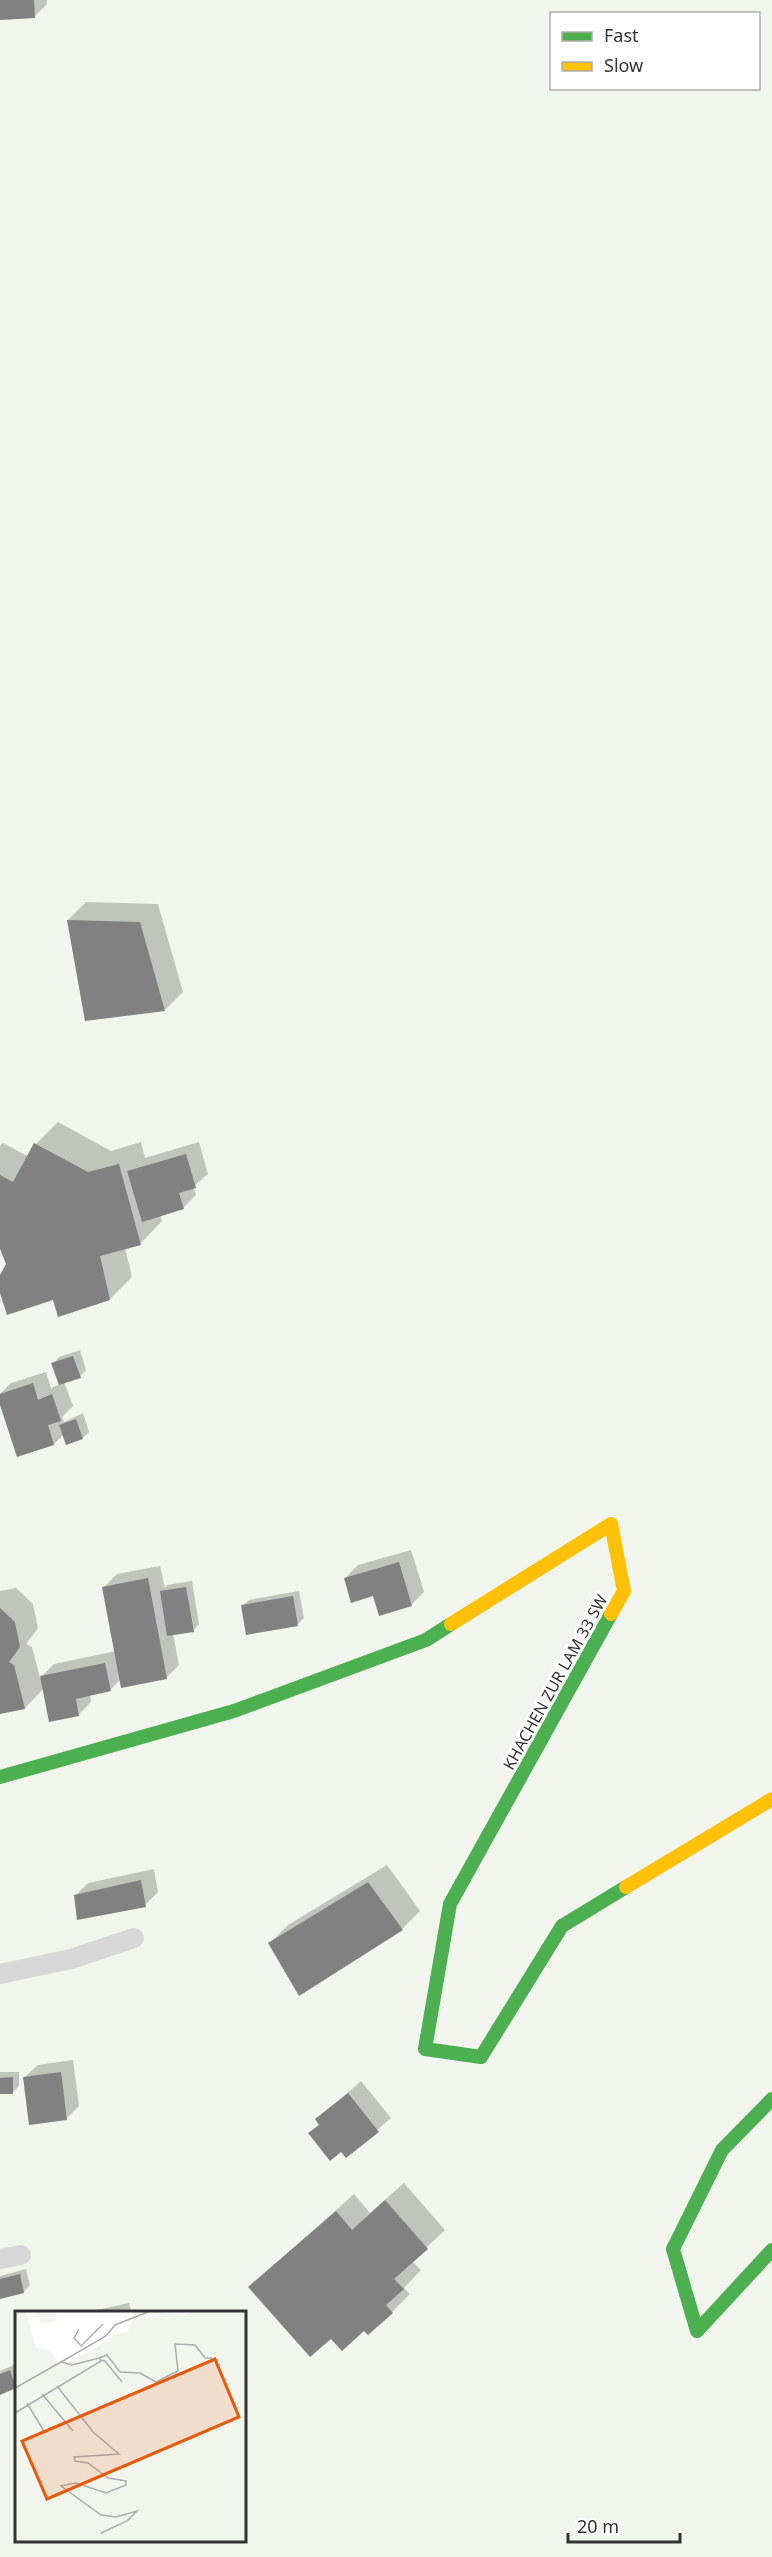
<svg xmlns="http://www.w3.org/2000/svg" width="772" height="2557" font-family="'Noto Sans',sans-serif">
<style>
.green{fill:#f1f5ed;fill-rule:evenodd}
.shadow{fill:#0003}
.building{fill:#818181}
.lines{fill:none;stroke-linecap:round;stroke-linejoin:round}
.lane{stroke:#d7d7d7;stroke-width:20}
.fast{stroke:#4caf50;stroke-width:14}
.slow{stroke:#ffc107;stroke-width:14}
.labels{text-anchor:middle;stroke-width:6;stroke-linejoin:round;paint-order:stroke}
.street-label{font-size:16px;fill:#333;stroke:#fff}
.inset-road{fill:none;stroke:#adadad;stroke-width:1.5}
.view{fill:#e8590c;fill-opacity:0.15;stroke:#e8590c;stroke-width:3}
.inset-edge{fill:none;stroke:#333;stroke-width:3}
</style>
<rect width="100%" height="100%" fill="#fff"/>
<path class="green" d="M0,0H772V2557H0ZM552,14H758V88H552ZM16,2312H244V2540H16Z"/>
<g class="shadow">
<polygon points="0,0 47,0 47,4 34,17 0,19"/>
<polygon points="86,902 158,904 183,992 165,1010 68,920"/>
<polygon points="58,1122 111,1151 141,1142 145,1158 199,1142 208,1174 193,1187 196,1195 183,1208 160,1215 162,1221 140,1244 125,1248 132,1277 110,1299 54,1298 0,1288 0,1279 7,1264 0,1245 0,1146 3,1143 29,1157 36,1144"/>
<polygon points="80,1350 86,1370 80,1376 64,1382 73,1406 62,1417 64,1422 83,1413 89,1432 83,1438 64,1434 54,1444 0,1400 0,1394 11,1383 46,1372 51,1388 60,1384 53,1364 59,1357"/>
<polygon points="411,1550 424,1592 411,1605 374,1594 345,1578 358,1565"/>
<polygon points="160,1566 165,1588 167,1585 192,1581 199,1624 193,1631 173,1634 179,1665 166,1678 121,1679 110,1690 90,1694 91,1702 78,1715 44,1688 25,1708 0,1712 0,1591 16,1588 33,1604 38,1628 26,1644 32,1647 40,1678 54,1664 116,1651 104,1587 117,1574"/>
<polygon points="299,1591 304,1618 298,1624 243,1606 249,1600"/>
<polygon points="387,1865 420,1911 402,1929 300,1994 270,1943 288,1925"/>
<polygon points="154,1869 158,1892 145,1905 75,1896 88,1883"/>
<polygon points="73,2060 79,2106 66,2119 25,2077 38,2065"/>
<polygon points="0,2072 19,2072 19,2086 13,2092 0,2093"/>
<polygon points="361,2081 391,2118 347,2156 341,2150 310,2133 320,2124 317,2120"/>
<polygon points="404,2183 445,2230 412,2261 421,2270 404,2288 410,2294 392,2312 364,2329 332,2337 250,2287 354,2194 370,2213"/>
<polygon points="26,2269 30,2285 24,2292 0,2297 0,2276"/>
<polygon points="129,2303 131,2312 95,2312 97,2310"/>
<polygon points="16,2364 16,2386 0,2393 0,2371"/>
</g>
<g class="building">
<polygon points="0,0 34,0 35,18 0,20"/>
<polygon points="67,920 140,922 165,1011 85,1021"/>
<polygon points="34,1143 88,1172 119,1164 141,1245 100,1256 110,1300 58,1317 53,1300 7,1315 0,1293 0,1275 6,1264 0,1249 0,1175 13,1182"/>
<polygon points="186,1154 196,1188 179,1193 184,1209 142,1222 127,1171"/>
<polygon points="73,1356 81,1378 59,1385 51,1363"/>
<polygon points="33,1383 38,1400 52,1394 61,1421 48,1425 54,1445 17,1457 0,1405 0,1394"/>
<polygon points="76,1419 83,1439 66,1445 59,1425"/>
<polygon points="399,1562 412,1606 379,1616 373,1596 351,1603 344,1578"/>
<polygon points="148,1578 167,1679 121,1688 102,1587"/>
<polygon points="186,1587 194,1632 167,1636 160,1591"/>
<polygon points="293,1596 298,1626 246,1635 241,1605"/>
<polygon points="0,1608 15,1622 20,1647 9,1662 14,1665 25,1709 0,1714"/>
<polygon points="105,1663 111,1691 76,1699 79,1716 49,1722 40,1676"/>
<polygon points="141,1880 146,1907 77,1920 74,1895"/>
<polygon points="368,1882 403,1930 299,1996 268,1943"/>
<polygon points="61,2072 67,2120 29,2125 23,2077"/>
<polygon points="13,2077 13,2094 0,2094 0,2078"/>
<polygon points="348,2093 379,2132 346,2158 341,2152 330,2161 308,2133 319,2125 315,2119"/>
<polygon points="385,2200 428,2249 394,2279 404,2289 386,2305 393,2313 368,2335 364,2331 342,2351 331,2339 310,2357 248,2287 336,2211 352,2230"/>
<polygon points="20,2274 24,2293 0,2299 0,2279"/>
<polygon points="10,2370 16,2388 0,2395 0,2374"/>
</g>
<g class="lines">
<g class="lane">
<polyline points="0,1974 71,1959 134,1938"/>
<polyline points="0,2259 21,2255"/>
</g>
<g class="fast">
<polyline points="611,1614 450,1904 425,2049 481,2057 562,1926 626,1887"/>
<polyline points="0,1777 234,1711 426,1640 451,1624"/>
<polyline points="772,2099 722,2150 673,2249 697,2331 772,2250"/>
</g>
<g class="slow">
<polyline points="451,1624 611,1524 624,1591 611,1614"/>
<polyline points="626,1887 772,1799"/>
</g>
</g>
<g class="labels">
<g class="street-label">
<text transform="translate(555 1682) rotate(-61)" y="6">KHACHEN ZUR LAM 33 SW</text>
</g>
</g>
<g transform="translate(15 2311)">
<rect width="231" height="231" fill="#fff"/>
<path d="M0,1H11L21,37L36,40L43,52L49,53L80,38L98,24L112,21L118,8L144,6L145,1L169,4L176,1H231V230H0ZM20,1H41L42,10L26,13Z" fill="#f1f5ed"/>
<path class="inset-road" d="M64,18L59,27L66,35L88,13M84,47L92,44L105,61L125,62L141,71L163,60L160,33L180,34L190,47H197M85,49L90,50L107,71M42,75L78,121L104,143L59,146L60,150L73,152L93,167L111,170V174L91,182L61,172L46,175L86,204L101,206L122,200L112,210L86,222M0,77L46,51M27,83L58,120M12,92L30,122M0,102L86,50L84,47L57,54L46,51L91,25L100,14L133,1"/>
<path class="view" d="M200,48L224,106L32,188L7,130Z"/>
<rect width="231" height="231" class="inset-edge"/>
</g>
<rect x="550" y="12" width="210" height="78" fill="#ffffff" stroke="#adadad" stroke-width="1.5"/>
<rect x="562" y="32" width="30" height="9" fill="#4caf50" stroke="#adadad" stroke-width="1.5"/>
<text x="604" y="42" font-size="18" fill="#333333">Fast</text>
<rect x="562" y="62" width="30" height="9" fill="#ffc107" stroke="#adadad" stroke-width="1.5"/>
<text x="604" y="72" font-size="18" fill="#333333">Slow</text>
<path d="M568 2533v9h112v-9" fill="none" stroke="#333333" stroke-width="3"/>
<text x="577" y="2533" font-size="18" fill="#333333" stroke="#ffffff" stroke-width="4.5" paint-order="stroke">20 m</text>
</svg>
